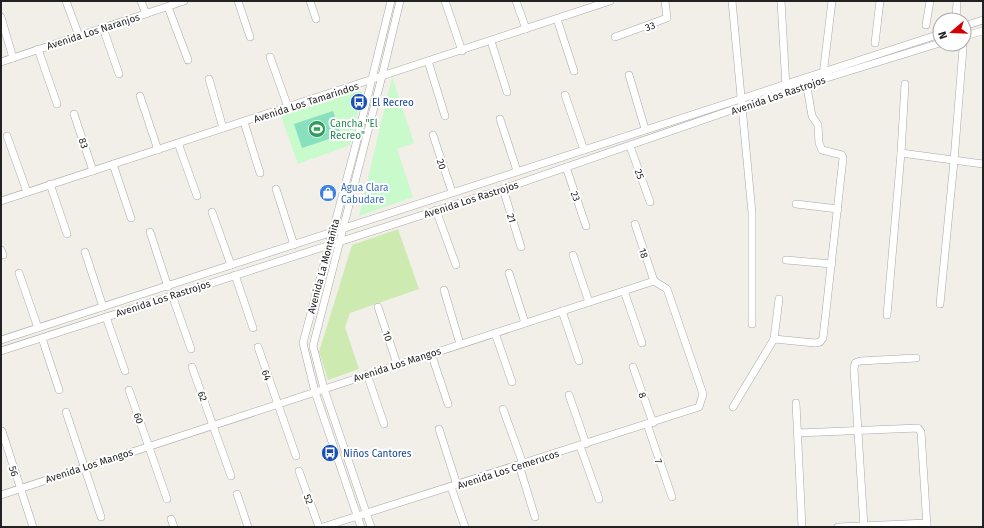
<svg xmlns="http://www.w3.org/2000/svg" width="984" height="528" font-family="'Fira Sans',sans-serif">
<style>
.grass{fill:#cdebb0}
.park{fill:#c8facc}
.pitch{fill:#88e0be}
.lines{fill:none;stroke-linecap:round;stroke-linejoin:round}
.minor-casing{stroke:#a9a9a9;stroke-width:8}
.minor{stroke:#fff;stroke-width:7}
.labels{text-anchor:middle;stroke-width:4;stroke-linejoin:round;paint-order:stroke}
.street-label{font-size:10px;fill:#222;stroke:#fff}
.transit-label{font-size:10px;fill:#164399;stroke:#fff;text-anchor:start}
.leisure-label{font-size:10px;fill:#27864d;stroke:#fff;text-anchor:start}
.shop-label{font-size:10px;fill:#366cbe;stroke:#fff;text-anchor:start}
</style>
<rect width="100%" height="100%" fill="#f2efe9"/>
<polygon class="grass" points="398,229 419,289 350,313 345,327 359,369 328,380 319,352 352,245"/>
<g class="park">
<polygon points="392,77 414,143 397,149 413,197 359,216"/>
<polygon points="357,89 362,92 362,95 350,145 298,164 281,116"/>
</g>
<polygon class="pitch" points="333,111 341,135 302,148 294,124"/>
<g class="lines">
<defs>
<g id="minor">
<polyline points="66,1 79,36"/>
<polyline points="141,1 146,14"/>
<polyline points="238,1 250,37"/>
<polyline points="310,1 316,19"/>
<polyline points="445,1 462,51"/>
<polyline points="516,1 526,29"/>
<polyline points="732,1 752,213 752,324"/>
<polyline points="781,1 786,87"/>
<polyline points="168,7 188,60"/>
<polyline points="1,17 13,58"/>
<polyline points="557,19 574,71"/>
<polyline points="956,20 957,1"/>
<polyline points="926,25 930,1"/>
<polyline points="964,26 983,20"/>
<polyline points="103,28 119,74"/>
<polyline points="964,36 983,31"/>
<polyline points="615,37 667,18 665,1"/>
<polyline points="491,41 507,92"/>
<polyline points="875,43 880,1"/>
<polyline points="38,49 57,104"/>
<polyline points="270,57 288,107"/>
<polyline points="428,61 445,116"/>
<polyline points="1,62 184,1"/>
<polyline points="629,75 645,129"/>
<polyline points="823,75 832,1"/>
<polyline points="209,79 223,128"/>
<polyline points="565,95 584,150"/>
<polyline points="140,96 158,150"/>
<polyline points="74,114 93,171"/>
<polyline points="500,119 517,171"/>
<polyline points="244,122 260,173"/>
<polyline points="433,135 452,192"/>
<polyline points="7,136 27,192"/>
<polyline points="178,143 197,196"/>
<polyline points="630,146 650,202"/>
<polyline points="901,153 983,164"/>
<polyline points="113,164 131,218"/>
<polyline points="566,167 586,226"/>
<polyline points="50,184 67,234"/>
<polyline points="276,189 294,245"/>
<polyline points="503,189 521,247"/>
<polyline points="1,201 610,1"/>
<polyline points="796,204 838,209"/>
<polyline points="436,210 456,265"/>
<polyline points="212,212 231,265"/>
<polyline points="635,224 654,281"/>
<polyline points="150,232 168,287"/>
<polyline points="1,250 3,255"/>
<polyline points="85,252 103,307"/>
<polyline points="573,255 589,302"/>
<polyline points="786,260 832,264"/>
<polyline points="19,273 38,328"/>
<polyline points="509,273 525,323"/>
<polyline points="235,275 253,328"/>
<polyline points="444,290 460,344"/>
<polyline points="624,291 642,343"/>
<polyline points="172,295 191,349"/>
<polyline points="779,299 774,339 815,343 820,342 823,338 843,158 842,155 822,150 819,143 818,125 812,116 806,81"/>
<polyline points="940,304 954,161 963,48"/>
<polyline points="378,307 397,364"/>
<polyline points="562,311 579,361"/>
<polyline points="887,315 901,153 905,84"/>
<polyline points="106,317 125,371"/>
<polyline points="495,333 512,382"/>
<polyline points="42,338 59,390"/>
<polyline points="1,340 940,34"/>
<polyline points="258,347 296,456"/>
<polyline points="1,351 503,189 807,84 940,43"/>
<polyline points="431,353 448,404"/>
<polyline points="192,367 231,476"/>
<polyline points="633,367 653,423"/>
<polyline points="367,374 384,424"/>
<polyline points="129,390 167,499"/>
<polyline points="569,395 586,444"/>
<polyline points="796,403 802,527"/>
<polyline points="733,407 774,339"/>
<polyline points="503,409 523,464"/>
<polyline points="66,412 101,517"/>
<polyline points="647,424 672,497"/>
<polyline points="439,429 457,485"/>
<polyline points="2,431 33,527"/>
<polyline points="798,433 918,428 921,432 927,527"/>
<polyline points="580,446 599,499"/>
<polyline points="519,465 535,517"/>
<polyline points="299,471 319,527"/>
<polyline points="451,487 465,527"/>
<polyline points="237,494 248,527"/>
<polyline points="1,495 654,281 667,289 703,394 699,407 323,527"/>
<polyline points="171,519 174,527"/>
<polyline points="361,527 315,392 303,343 355,148 391,1"/>
<polyline points="371,527 324,389 313,346 382,76 400,1"/>
<polyline points="838,527 927,523"/>
<polyline points="864,527 854,369 855,363 860,361 916,358"/>
</g>
</defs>
<use href="#minor" class="minor-casing"/>
<use href="#minor" class="minor"/>
</g>
<defs>
<symbol id="bus-disc" viewBox="-11 -11 22 22"><circle r="9.5" fill="#1a4fb4" stroke="#fff"/><path d="M-5-6H5V4H4V6H2V4H-2V6H-4V4H-5ZM-3.5-4V0h7V-4ZM-3.5 1.2v1.5H-2V1.2ZM2 1.2v1.5H3.5V1.2Z" fill="#fff"/></symbol>
<symbol id="stadium-disc" viewBox="-11 -11 22 22"><circle r="9.5" fill="#2e9e5b" stroke="#fff"/><path d="M0-5a6.5 5 0 1 0 0 10a6.5 5 0 1 0 0-10ZM-3.5-1.8h7v3.6h-7Z" fill="#fff"/></symbol>
<symbol id="shop-disc" viewBox="-11 -11 22 22"><circle r="9.5" fill="#3f7fe0" stroke="#fff"/><path d="M-5-2.5h2.3a2.7 3.5 0 0 1 5.4 0H5L5.5 6h-11ZM-1.5-2.5h3a1.5 2.3 0 0 0-3 0Z" fill="#fff"/></symbol>
</defs>
<g fill-rule="evenodd">
<use href="#bus-disc" x="349" y="92" width="20" height="20"/>
<use href="#stadium-disc" x="307" y="119" width="20" height="20"/>
<use href="#shop-disc" x="318" y="183" width="20" height="20"/>
<use href="#bus-disc" x="320" y="443" width="20" height="20"/>
</g>
<g class="labels">
<g class="street-label">
<text transform="translate(650 26) rotate(-19)" y="4">33</text>
<text transform="translate(93 31) rotate(-18)" y="4">Avenida Los Naranjos</text>
<text transform="translate(778 95) rotate(-19)" y="4">Avenida Los Rastrojos</text>
<text transform="translate(306 102) rotate(-18)" y="4">Avenida Los Tamarindos</text>
<text transform="translate(84 143) rotate(72)" y="4">83</text>
<text transform="translate(442 164) rotate(71)" y="4">20</text>
<text transform="translate(640 174) rotate(71)" y="4">25</text>
<text transform="translate(576 196) rotate(71)" y="4">23</text>
<text transform="translate(471 199) rotate(-18)" y="4">Avenida Los Rastrojos</text>
<text transform="translate(512 218) rotate(73)" y="4">21</text>
<text transform="translate(644 253) rotate(72)" y="4">18</text>
<text transform="translate(323 266) rotate(-75)" y="4">Avenida La Montañita</text>
<text transform="translate(163 298) rotate(-18)" y="4">Avenida Los Rastrojos</text>
<text transform="translate(388 336) rotate(71)" y="4">10</text>
<text transform="translate(397 364) rotate(-18)" y="4">Avenida Los Mangos</text>
<text transform="translate(267 375) rotate(71)" y="4">64</text>
<text transform="translate(643 395) rotate(70)" y="4">8</text>
<text transform="translate(203 396) rotate(69)" y="4">62</text>
<text transform="translate(139 418) rotate(71)" y="4">60</text>
<text transform="translate(659 461) rotate(72)" y="4">7</text>
<text transform="translate(89 465) rotate(-18)" y="4">Avenida Los Mangos</text>
<text transform="translate(508 469) rotate(-18)" y="4">Avenida Los Cemerucos</text>
<text transform="translate(14 471) rotate(73)" y="4">56</text>
<text transform="translate(309 499) rotate(71)" y="4">52</text>
</g>
<g class="transit-label">
<text x="372" y="106">El Recreo</text>
<text x="343" y="457">Niños Cantores</text>
</g>
<g class="leisure-label">
<text x="330" y="127">Cancha "El<tspan x="330" dy="12">Recreo"</tspan></text>
</g>
<g class="shop-label">
<text x="341" y="191">Agua Clara<tspan x="341" dy="12">Cabudare</tspan></text>
</g>
</g>
<rect width="984" height="528" fill="none" stroke="#222222" stroke-width="4"/>
<g transform="translate(952 32) rotate(251)"><circle r="19" fill="#ffffff" stroke="#a7a7a7"/>
<path d="M0-3L7 15L0 10L-7 15Z" fill="#d40000"/>
<text y="-6" font-size="11" font-weight="bold" text-anchor="middle" fill="#222222">N</text>
</g>
</svg>
